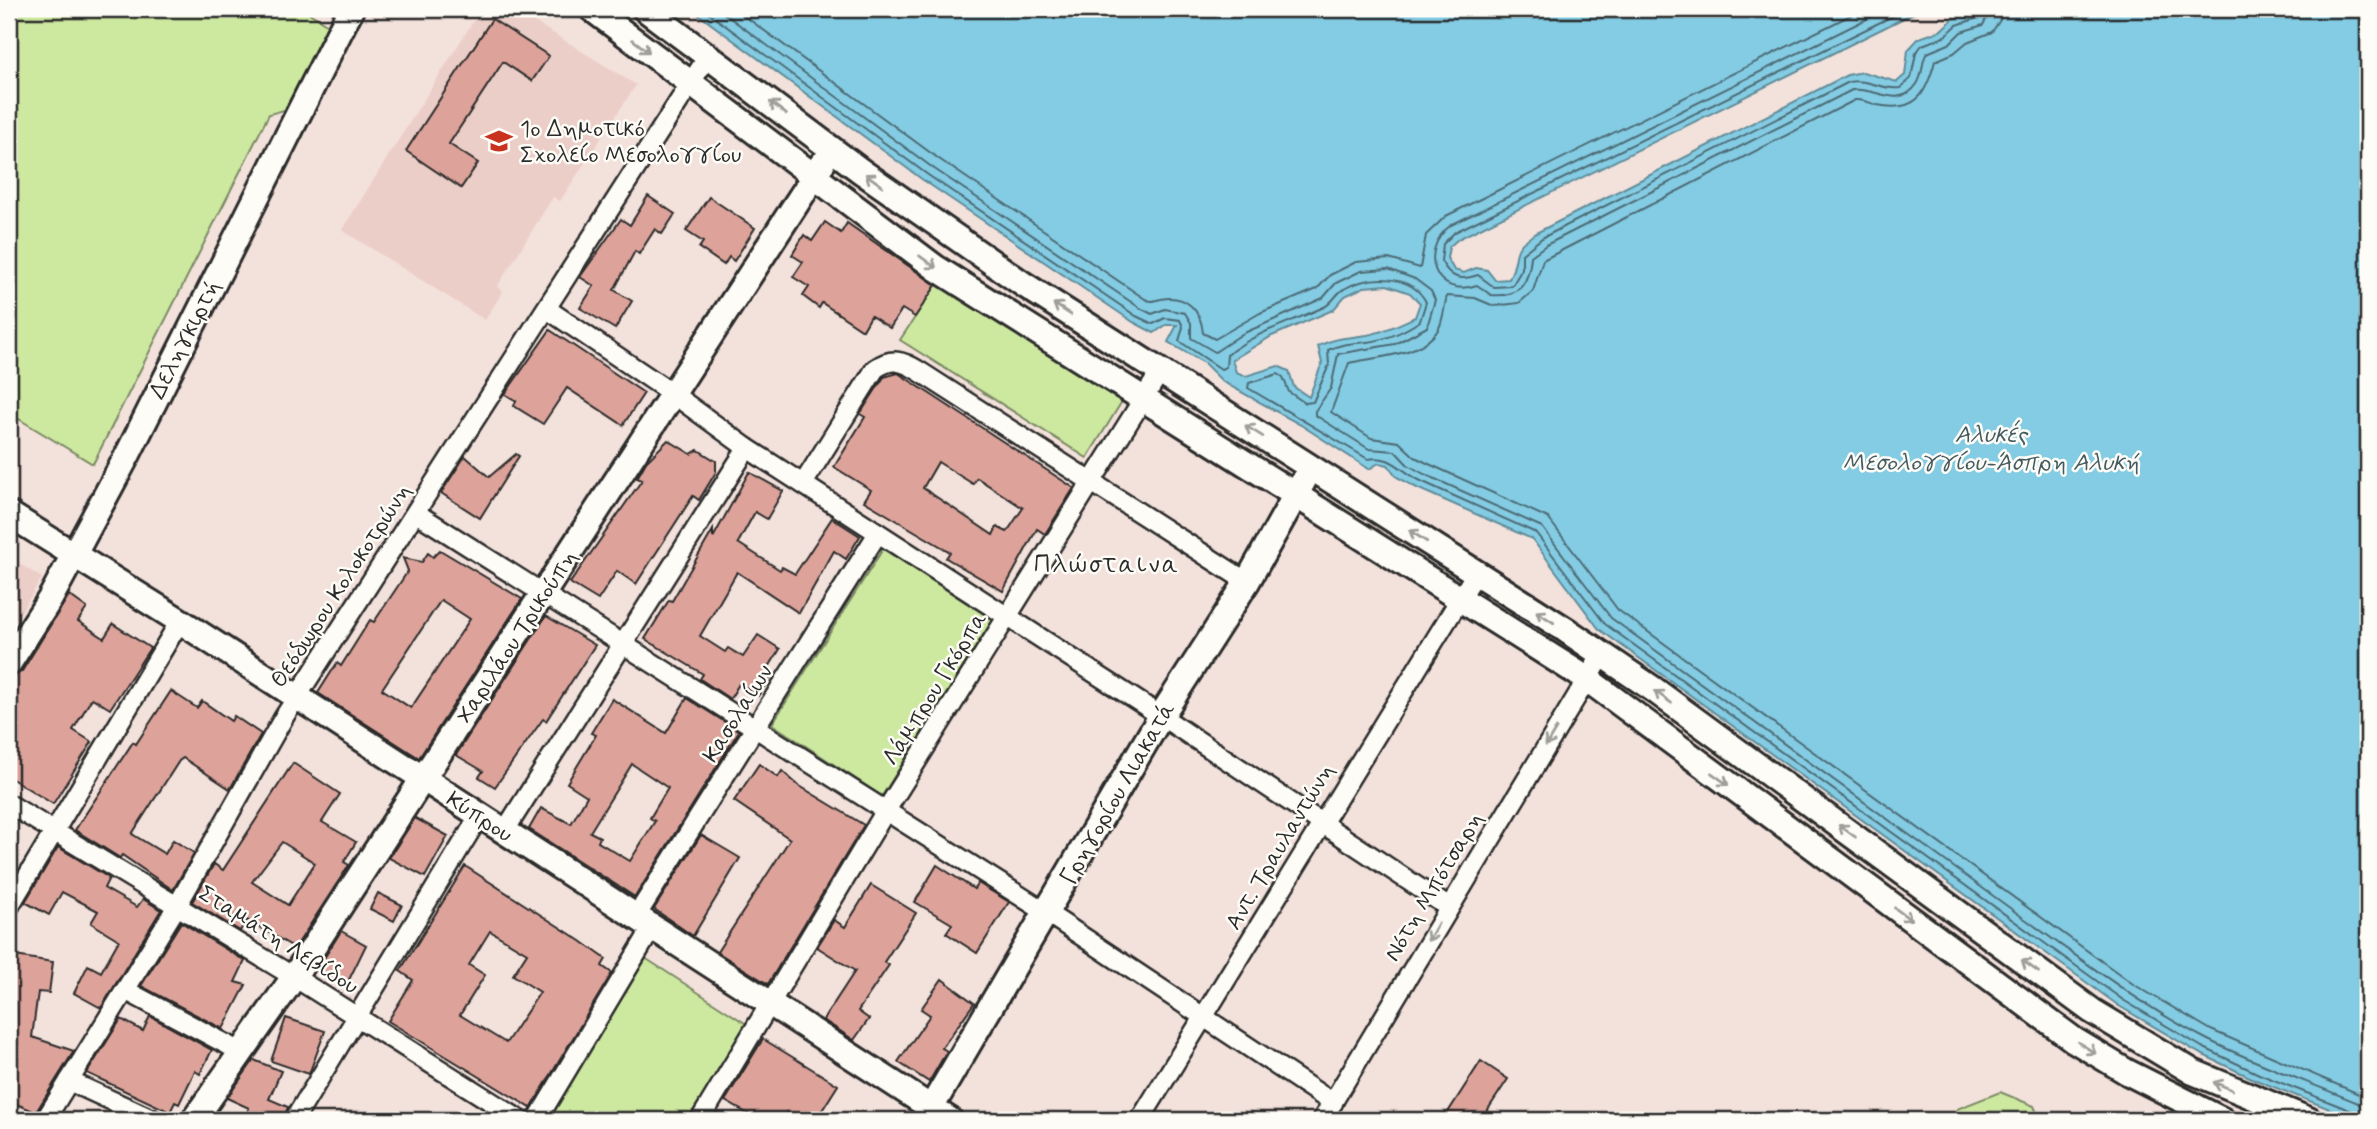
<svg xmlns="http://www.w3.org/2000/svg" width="2377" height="1129" font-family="Mynerve,sans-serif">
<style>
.built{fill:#eccec8}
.green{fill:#cde9a0;stroke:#7c8a66;stroke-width:2}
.water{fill:#83cce3;stroke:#608c99;stroke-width:2;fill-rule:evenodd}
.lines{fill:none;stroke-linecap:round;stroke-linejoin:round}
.shore{stroke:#4e6b75;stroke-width:2}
.building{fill:#dda39a;stroke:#2b2b2b;stroke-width:2;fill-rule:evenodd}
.street-casing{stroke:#2b2b2b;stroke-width:23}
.secondary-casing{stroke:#2b2b2b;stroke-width:30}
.street{stroke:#fdfcf7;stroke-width:18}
.secondary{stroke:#fdfcf7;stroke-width:24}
.oneway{stroke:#9e9e9b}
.labels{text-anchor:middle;stroke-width:5;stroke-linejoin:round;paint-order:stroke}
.poi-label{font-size:23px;fill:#2b2b2b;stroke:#fdfcf7;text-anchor:start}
.street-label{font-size:23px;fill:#2b2b2b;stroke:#fdfcf7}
.water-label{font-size:24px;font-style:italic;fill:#455b62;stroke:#fdfcf7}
.quarter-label{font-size:26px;letter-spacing:2px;fill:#2b2b2b;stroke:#fdfcf7}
</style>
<rect width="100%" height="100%" fill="#f3e1db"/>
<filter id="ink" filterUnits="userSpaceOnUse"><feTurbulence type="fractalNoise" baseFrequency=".0143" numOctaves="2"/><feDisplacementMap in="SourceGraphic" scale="14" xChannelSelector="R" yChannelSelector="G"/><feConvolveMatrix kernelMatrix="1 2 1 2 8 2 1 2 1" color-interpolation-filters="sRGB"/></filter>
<g filter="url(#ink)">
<g class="built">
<polygon points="481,9 514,9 636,85 560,201 553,197 497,287 503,291 485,320 342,230"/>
<polygon points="9,557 42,578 9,631"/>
</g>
<g class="green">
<polygon points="9,9 303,9 331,27 288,109 269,114 93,464 9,413"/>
<polygon points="939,281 1124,398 1087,458 900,340"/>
<polygon points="883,549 993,620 882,796 772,724"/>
<polygon points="642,956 748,1025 692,1120 544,1120"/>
<polygon points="2000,1092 2034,1106 2040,1120 1949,1120 1957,1109"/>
</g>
<path class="water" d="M691,9H1922L1458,239L1449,247L1447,258L1454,270L1464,273L1476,268L1487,270L1495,280L1509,279C1522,253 1507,250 1538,232L1847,75L1863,72L1897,82L1905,75L1908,50L1919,38L1940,31L1953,19L1981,9H2368V1120H2358L2256,1080L2199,1053L2119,1006L1599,629L1532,539L1417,488L1397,477L1388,465L1379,463L1369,469L1301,425L1223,382L1204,363L1168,342L1177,325H1166L1154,333L1133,322L923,180ZM1387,285L1410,293L1420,303L1415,317C1400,324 1384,332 1367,335C1347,338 1338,337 1318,346L1322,363L1309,397L1294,387L1289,371L1278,366L1246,376L1236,372L1232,360L1272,336L1333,310L1345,296L1364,287Z"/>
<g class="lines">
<g class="shore">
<path d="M703,9L928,175L1136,316L1153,324L1165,318L1180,320L1183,327L1179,341L1221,369L1226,367L1227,355C1256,332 1291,322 1324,307C1333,303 1336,293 1344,289C1369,275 1411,273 1426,302L1420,321C1405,331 1386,340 1367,342C1352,344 1342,343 1328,350L1329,365L1313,402L1305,403L1289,392L1283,377L1278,374L1249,383L1248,388L1368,459C1392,454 1400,471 1421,481L1536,533L1605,624L2123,1000L2202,1047L2259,1074L2352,1111L2357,1120"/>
<path d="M718,9L933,168L1140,308L1152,314L1165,309L1185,313L1191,323V338L1215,352L1242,334L1323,298L1336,283L1361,271L1388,269L1415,279L1431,291L1435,300L1427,327L1395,344L1338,354L1331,388L1315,411V415L1369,449L1395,451L1408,465L1424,474L1542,527L1611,618L2058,943C2107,978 2155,1013 2208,1040C2257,1064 2308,1082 2358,1103L2365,1111L2366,1120"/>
<path d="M735,9L939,159L1145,299C1153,303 1154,300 1161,299C1186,294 1201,310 1203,333L1215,339L1260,313L1317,289L1330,275L1356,262L1389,259L1420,268L1426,235L1446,216L1863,9"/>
<path d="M1887,9L1451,225C1417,251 1435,300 1477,285L1491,295C1520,298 1529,283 1531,256L1546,245L1852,90C1875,86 1899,111 1917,84C1924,74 1921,61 1927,53L1949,44L1961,32L1983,25L1991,9"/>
<path d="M1907,9L1455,232L1443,244L1441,261C1451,279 1460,281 1478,275L1494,287L1512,286L1522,269V254L1542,238L1849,82C1868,78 1882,91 1901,88L1911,78L1916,53L1922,45L1944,37L1957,25L1978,18L1982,9"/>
<path d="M2001,9L2000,20L1992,32L1967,42L1954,53L1935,61C1926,95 1916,113 1877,105C1869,103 1863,99 1855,100L1543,260L1533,291L1519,303L1494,306L1475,298L1447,296C1444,306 1444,317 1439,328C1424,356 1375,357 1349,363L1331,412L1371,438L1399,442L1415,457L1429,464L1548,518L1618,610L2133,984L2211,1030L2368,1098"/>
</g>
</g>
<g class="building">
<polygon points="492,19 549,56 532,81 503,62 449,144 478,163 461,188 406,151"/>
<polygon points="648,196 675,214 662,234 655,229 639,254 635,251 614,290 632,301 615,329 580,308 594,286 580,277 621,219 630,225"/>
<polygon points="709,197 755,228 734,261 729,257 724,265 699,248 703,242 686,231"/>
<polygon points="825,222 841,233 847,223 936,285 915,317 902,309 890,328 871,316 863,330 822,303 819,308 803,296 809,287 793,277 803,262 792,255 804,235 812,241"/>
<polygon points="550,330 644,393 623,425 567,388 543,424 514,406 516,401 505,394"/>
<path d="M898,373L1074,488L1045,534L1037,529L1003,591L946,558L950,552L864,501L871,490L834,467L865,417L860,414L884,377ZM938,462L973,484L977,478L1023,508L1007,532L997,527L993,535L923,488Z"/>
<polygon points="668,440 691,454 698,450 716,461 716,472 699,500 693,496 636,584 617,571 598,600 570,583 642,480 637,478 646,462"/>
<polygon points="516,454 519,456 480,518 441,493 465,456 489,477"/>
<polygon points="749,472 783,491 767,519 755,512 738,543 780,570 782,567 795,574 832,518 860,536 846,559 834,551 799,613 737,572 700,636 725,652 728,648 743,657 758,635 780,649 766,672 771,676 758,696 739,684 730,699 700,679 703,674 645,639 669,600 672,601 713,530 713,538"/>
<path d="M440,550L522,599L419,758L318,693L337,663L341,666L370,620L374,622L408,571L403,558L422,562L428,553L433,557ZM441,600L470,619L411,708L382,689Z"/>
<polygon points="69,595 87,608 78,621 104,638 113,624 150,648 110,709 92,698 73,730 92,742 53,804 9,777 9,680 22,671"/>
<polygon points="546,616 595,645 546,721 543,719 495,787 479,777 483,771 456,755"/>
<polygon points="171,691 197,708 202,701 231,721 234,716 261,734 230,789 183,758 179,761 132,834 165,854 173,840 194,853 173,890 122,855 120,858 75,830 133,742 136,744"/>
<path d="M687,698L739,731L635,897L529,829L541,808L571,824L587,796L567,783L596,735L591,733L612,699L666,733ZM632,764L668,788L650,818L655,821L630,861L598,842L600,837L590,832Z"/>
<path d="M293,763L340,794L322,822L356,842L344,862L349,865L295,948L247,920L240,931L192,902L214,864L223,870ZM282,842L315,863L288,905L252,882Z"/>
<polygon points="759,764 778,777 782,771 798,785 864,825 768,984 717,952 790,839 734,801"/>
<polygon points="415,818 448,836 425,877 389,858"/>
<polygon points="701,835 740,858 693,936 654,909"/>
<polygon points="58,847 109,878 104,888 137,907 143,899 161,910 101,1008 74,993 88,965 101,972 119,940 91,923 98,911 62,892 49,915 25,902"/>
<polygon points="937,865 974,889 978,883 1009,902 977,953 946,933 952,924 915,902"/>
<path d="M465,866L581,941L606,959L602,966L612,973L531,1108L388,1021L413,980L400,971ZM490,931L527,953L513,975L540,992L506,1043L460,1015L485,975L469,965Z"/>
<polygon points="871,885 916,913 884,962 889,965 858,1011 869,1019 854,1040 823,1020 855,971 817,947 834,920 845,927"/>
<polygon points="378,893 402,905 394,921 370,909"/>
<polygon points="181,922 245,961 235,982 246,985 223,1029 141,986"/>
<polygon points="341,931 366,945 346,986 316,971"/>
<polygon points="9,955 53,962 49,993 38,992 32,1037 74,1051 36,1112 9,1101"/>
<polygon points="942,979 974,1003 942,1048 947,1051 929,1082 898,1062 930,1015 921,1009"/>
<polygon points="150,1016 212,1050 200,1074 195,1071 179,1104 175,1102 170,1112 87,1073 121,1019 143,1031"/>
<polygon points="286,1018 325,1031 309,1074 271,1061"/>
<polygon points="763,1039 838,1085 816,1120 800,1120 786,1112 782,1120 759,1120 725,1101"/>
<polygon points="254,1060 281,1071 269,1099 288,1107 283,1120 244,1120 249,1108 227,1098"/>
<polygon points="1481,1061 1508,1079 1481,1120 1443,1120"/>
</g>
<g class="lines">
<defs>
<g id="street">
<polyline points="547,309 673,394 747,448 1161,716 1448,907"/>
<path d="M803,484L875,369C892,357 903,361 919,371L1247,582"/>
<polyline points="416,513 1047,913 1333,1103"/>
<polyline points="9,804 294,977 520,1120"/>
<polyline points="504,832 747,448"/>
<polyline points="9,907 180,621"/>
<polyline points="635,918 878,533"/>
<polyline points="125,990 241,1052"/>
<polyline points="69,1081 154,1120"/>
<polyline points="45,1120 177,906 284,717 708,56"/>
<polyline points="294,1120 480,815"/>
<polyline points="537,1120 652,928"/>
<polyline points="700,1120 885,812 1160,372"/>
<polyline points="1140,1120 1476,573"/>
<polyline points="1322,1120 1601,656"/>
</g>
<g id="secondary">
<polyline points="592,9 936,268 1587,679 2074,1040 2127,1072 2222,1120"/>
<polyline points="645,9 861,171 1023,284 1566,630 1653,689 2092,1011 2193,1072 2309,1120"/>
<polyline points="9,514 180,621 950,1120"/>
<polyline points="9,663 50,599 127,456 351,9"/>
<polyline points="194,1120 294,977 822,164"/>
<polyline points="924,1120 1161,716 1247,582 1304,480"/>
</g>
</defs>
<use href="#street" class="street-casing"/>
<use href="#secondary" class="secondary-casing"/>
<use href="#street" class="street"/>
<use href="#secondary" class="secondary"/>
</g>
<defs><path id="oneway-shaft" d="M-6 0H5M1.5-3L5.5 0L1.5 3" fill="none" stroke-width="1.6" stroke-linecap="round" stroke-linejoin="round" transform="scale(1.75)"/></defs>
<g class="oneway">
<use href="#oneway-shaft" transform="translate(641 46) rotate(37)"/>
<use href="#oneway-shaft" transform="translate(778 108) rotate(-143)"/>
<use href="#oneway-shaft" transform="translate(874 180) rotate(-144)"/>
<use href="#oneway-shaft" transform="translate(928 262) rotate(36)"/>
<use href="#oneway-shaft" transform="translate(1062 309) rotate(-147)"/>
<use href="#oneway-shaft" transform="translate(1254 431) rotate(-148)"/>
<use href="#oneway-shaft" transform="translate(1418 536) rotate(-147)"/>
<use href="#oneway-shaft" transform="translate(1545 617) rotate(-147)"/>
<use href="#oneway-shaft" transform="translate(1663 697) rotate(-144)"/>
<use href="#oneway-shaft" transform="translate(1551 737) rotate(121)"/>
<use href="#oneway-shaft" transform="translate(1720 779) rotate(36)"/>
<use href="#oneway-shaft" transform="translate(1847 831) rotate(-144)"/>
<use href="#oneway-shaft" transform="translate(1903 914) rotate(36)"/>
<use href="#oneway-shaft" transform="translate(1433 932) rotate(120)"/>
<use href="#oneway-shaft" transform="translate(2030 966) rotate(-144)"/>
<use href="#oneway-shaft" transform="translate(2087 1048) rotate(33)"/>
<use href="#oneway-shaft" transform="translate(2223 1086) rotate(-157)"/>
</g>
</g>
<defs>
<symbol id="school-bare" viewBox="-9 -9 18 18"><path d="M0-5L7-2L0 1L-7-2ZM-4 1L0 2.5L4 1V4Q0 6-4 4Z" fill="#c8321e" stroke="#fdfcf7" stroke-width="2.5" paint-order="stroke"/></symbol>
</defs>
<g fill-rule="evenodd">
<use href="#school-bare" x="480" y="122" width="38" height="38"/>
</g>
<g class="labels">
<g class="poi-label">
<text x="520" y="136">1ο Δημοτικό<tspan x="520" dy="26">Σχολείο Μεσολογγίου</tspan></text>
</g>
<g class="street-label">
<text transform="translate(184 339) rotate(-63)" y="8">Δεληγκιρτή</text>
<text transform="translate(340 585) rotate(-57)" y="8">Θεόδωρου Κολοκοτρώνη</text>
<text transform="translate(516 636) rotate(-57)" y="8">Χαριλάου Τρικούπη</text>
<text transform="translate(934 688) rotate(-58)" y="8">Λάμπρου Γκόρπα</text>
<text transform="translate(737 713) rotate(-58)" y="8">Κασολαίων</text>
<text transform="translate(1117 793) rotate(-60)" y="8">Γρηγορίου Λιακατά</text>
<text transform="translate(480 816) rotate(33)" y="8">Κύπρου</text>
<text transform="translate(1279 846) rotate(-59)" y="8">Αντ. Τραυλαντώνη</text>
<text transform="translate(1433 886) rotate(-59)" y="8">Νότη Μπότσαρη</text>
<text transform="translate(279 939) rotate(32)" y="8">Σταμάτη Λεβίδου</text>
</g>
<g class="water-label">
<text x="1991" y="442">Αλυκές<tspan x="1991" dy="28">Μεσολογγίου-Άσπρη Αλυκή</tspan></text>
</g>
<g class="quarter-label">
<text x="1107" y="572">Πλώσταινα</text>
</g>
</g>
<rect width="2377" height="1129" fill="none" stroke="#fdfcf7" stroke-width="35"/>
<rect x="18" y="18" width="2342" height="1094" fill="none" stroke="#2b2b2b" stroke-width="2.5" filter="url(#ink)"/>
</svg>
